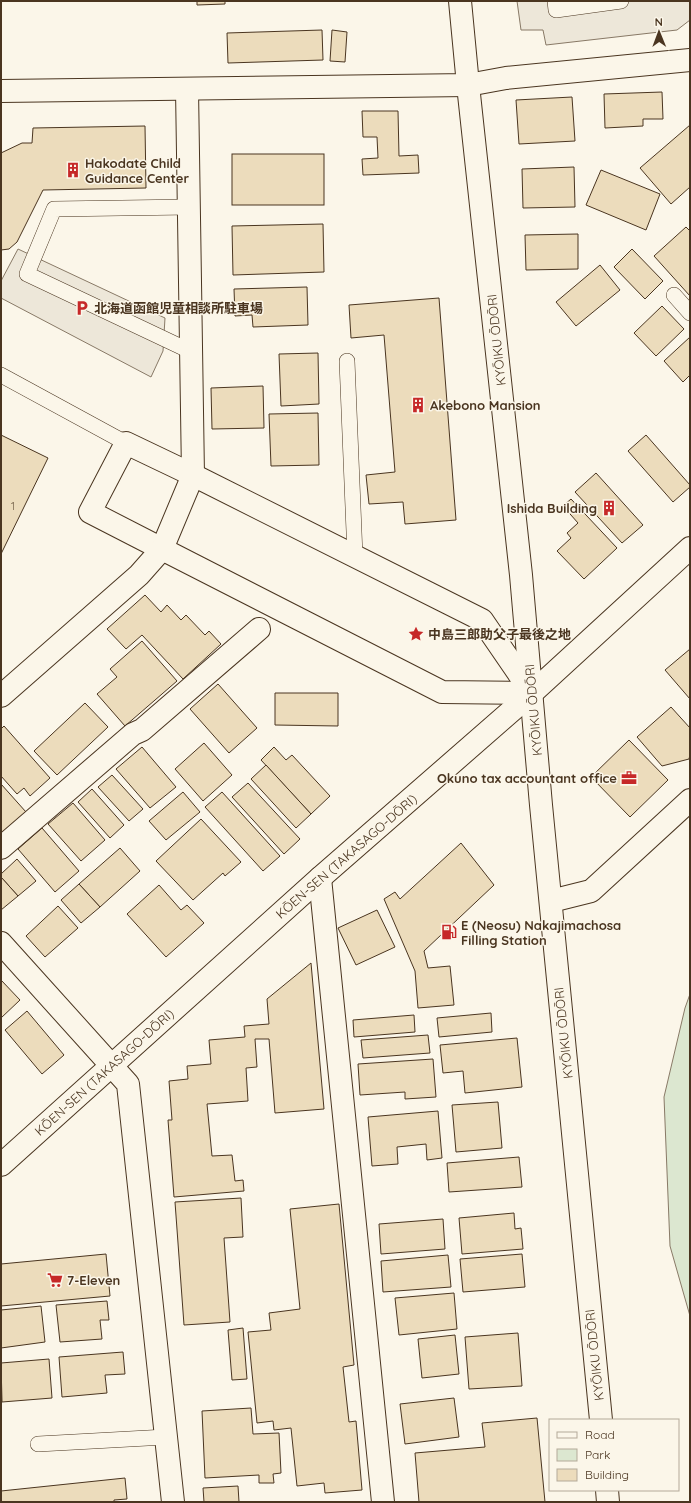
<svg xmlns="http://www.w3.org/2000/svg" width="691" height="1503" font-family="Quicksand,'Noto Sans JP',sans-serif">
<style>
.green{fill:#dce7d0;stroke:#887966}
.parking{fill:#ede7d9;stroke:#887966}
.building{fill:#ecdcbc;stroke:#4a3520}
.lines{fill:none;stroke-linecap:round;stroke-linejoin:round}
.service-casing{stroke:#4a3520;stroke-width:16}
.minor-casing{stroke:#4a3520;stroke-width:24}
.tertiary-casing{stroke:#4a3520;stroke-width:24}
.service{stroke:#fbf6e9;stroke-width:15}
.minor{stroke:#fbf6e9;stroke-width:22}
.tertiary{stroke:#fbf6e9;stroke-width:22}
.labels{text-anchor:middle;stroke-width:3;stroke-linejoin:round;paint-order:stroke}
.number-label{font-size:11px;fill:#725f47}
.poi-label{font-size:13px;font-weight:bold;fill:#4a3520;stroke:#fbf6e9;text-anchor:start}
.street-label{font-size:13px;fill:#4a3520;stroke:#fbf6e9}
</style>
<rect width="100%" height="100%" fill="#fbf6e9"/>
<polygon class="green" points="690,994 690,1316 670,1246 664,1097 685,1008"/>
<g class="parking">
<polygon points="517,1 690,1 690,20 677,30 546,45 543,30 521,30"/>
<polygon points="18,249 165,318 163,351 151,377 1,298 1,281"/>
</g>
<g class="building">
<polygon points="197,1 225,1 225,4 197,5"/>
<polygon points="322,30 323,60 228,63 227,33"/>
<polygon points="332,30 347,32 345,62 330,61"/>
<polygon points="662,92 663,119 643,119 643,126 605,128 604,94"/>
<polygon points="572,97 575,141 519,144 516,100"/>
<polygon points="362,111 398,111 399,156 418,155 419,173 363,175 362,159 378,158 377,137 363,137"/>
<polygon points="690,125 690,187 671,204 640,168"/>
<polygon points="145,126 146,188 43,190 17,242 9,249 1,250 1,153 22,143 32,143 33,128"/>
<rect x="232" y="154" width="92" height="51"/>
<polygon points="574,167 575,207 523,208 522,169"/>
<polygon points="601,170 660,194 646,230 586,205"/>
<polygon points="323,224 324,272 233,275 232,226"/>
<polygon points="686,227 690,231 690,296 654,256"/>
<polygon points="578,234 578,269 526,270 525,235"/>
<polygon points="632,249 663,281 645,299 614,267"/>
<polygon points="600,265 620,290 576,326 556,302"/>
<polygon points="307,287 308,325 253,327 252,315 235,316 234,289"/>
<polygon points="439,298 456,520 405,524 403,502 369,504 366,475 395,472 384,335 351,338 349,305"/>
<polygon points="662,306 684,329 656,356 634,333"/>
<polygon points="690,337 690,375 683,382 664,361"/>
<polygon points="318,353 319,404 281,406 279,354"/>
<polygon points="263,386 264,428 212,429 211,388"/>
<polygon points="318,413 319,465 271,466 269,414"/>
<polygon points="1,435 48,458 1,554"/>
<polygon points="646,435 690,485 690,487 673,502 628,451"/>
<polygon points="596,473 643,525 622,543 575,492"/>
<polygon points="571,499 617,548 584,579 557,551 571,538 567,533 578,523 563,506"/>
<polygon points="145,595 161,612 167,605 181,620 186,615 205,635 209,631 221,644 183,679 142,635 126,649 107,629"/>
<polygon points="142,641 177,681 125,726 97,694 117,677 110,669"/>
<polygon points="690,649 690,699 665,670"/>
<polygon points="218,684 257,728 229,753 190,709"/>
<polygon points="275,693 338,693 338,726 275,725"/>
<polygon points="85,703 108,727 57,775 34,751"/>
<polygon points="671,707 690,728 690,755 689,759 662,766 637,737"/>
<polygon points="4,726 50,778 30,796 24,788 17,794 1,776 1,729"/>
<polygon points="629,740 668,780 630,817 591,777"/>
<polygon points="204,743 232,775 203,801 175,769"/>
<polygon points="142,747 176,787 150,808 116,769"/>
<polygon points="274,747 286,760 292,755 330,796 311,814 261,760"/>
<polygon points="266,765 311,814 296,828 251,779"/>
<polygon points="112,775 143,809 129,821 98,787"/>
<polygon points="248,783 300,839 284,854 232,797"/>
<polygon points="1,784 26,812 1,834"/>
<polygon points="92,789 124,825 110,838 78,802"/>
<polygon points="183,792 200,812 166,840 149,821"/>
<polygon points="222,792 280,856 263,871 205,807"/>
<polygon points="73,803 105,840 81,861 48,824"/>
<polygon points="201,819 241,862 225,876 223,873 193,900 156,861"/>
<polygon points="42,828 79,871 55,892 18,849"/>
<polygon points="461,843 494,885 424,951 428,968 450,966 454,1005 418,1008 415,971 384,899 395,892 400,899"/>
<polygon points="120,848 140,871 100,907 79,884"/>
<polygon points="17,859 36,881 18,896 1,877 1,874"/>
<polygon points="1,877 18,896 1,910"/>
<polygon points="79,884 100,907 81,923 61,900"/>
<polygon points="159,885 181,910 187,905 204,923 166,957 127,914"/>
<polygon points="58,906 78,928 45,957 26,936"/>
<polygon points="377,910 395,947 356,965 338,928"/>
<polygon points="311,963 324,1109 275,1113 269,1039 255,1039 257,1067 246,1068 248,1101 207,1104 212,1156 232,1155 235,1181 243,1180 244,1191 174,1197 168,1120 172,1120 169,1081 188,1079 187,1066 211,1064 209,1040 245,1037 244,1026 269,1024 267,999"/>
<polygon points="1,980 20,1000 1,1018"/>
<polygon points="27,1011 64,1055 42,1074 5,1030"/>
<polygon points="491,1013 492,1032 439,1037 437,1018"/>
<polygon points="414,1015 415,1032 354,1037 353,1020"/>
<polygon points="428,1035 430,1053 363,1058 361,1040"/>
<polygon points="517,1038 522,1087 465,1093 463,1071 443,1073 440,1045"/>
<polygon points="433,1059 436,1097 405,1099 405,1092 360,1095 358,1064"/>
<polygon points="498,1102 502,1148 456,1152 452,1105"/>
<polygon points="438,1111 442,1158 427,1160 426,1144 397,1147 398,1164 372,1166 368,1117"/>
<polygon points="519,1157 522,1187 449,1192 447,1163"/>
<polygon points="241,1198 243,1237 224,1238 230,1322 184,1325 175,1202"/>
<polygon points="339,1204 354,1365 343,1367 349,1422 356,1421 362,1490 325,1493 324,1483 297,1486 291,1428 274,1430 273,1421 257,1423 248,1332 271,1330 269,1313 300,1309 290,1209"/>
<polygon points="514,1213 515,1229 521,1228 523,1249 462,1254 459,1218"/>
<polygon points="443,1219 445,1249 381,1254 379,1224"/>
<polygon points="106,1254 110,1296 1,1306 1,1264"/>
<polygon points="522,1254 525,1287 463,1292 460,1259"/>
<polygon points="448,1255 451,1287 383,1292 381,1261"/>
<polygon points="454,1293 457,1329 399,1335 395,1298"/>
<polygon points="107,1301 109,1320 100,1320 102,1339 60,1342 56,1305"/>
<polygon points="41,1306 45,1342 1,1348 1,1310"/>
<polygon points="243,1328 247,1379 232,1380 228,1330"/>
<polygon points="518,1333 522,1386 469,1389 465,1337"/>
<polygon points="455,1335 459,1374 422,1378 418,1339"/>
<polygon points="123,1352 125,1374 105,1375 107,1393 62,1397 59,1357"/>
<polygon points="49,1359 52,1398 2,1402 1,1363"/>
<polygon points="454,1398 459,1437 405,1444 400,1404"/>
<polygon points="251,1408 253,1434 279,1433 281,1473 273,1474 274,1483 259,1483 259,1475 205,1478 202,1411"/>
<polygon points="537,1418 545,1502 419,1502 415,1453 485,1447 482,1423"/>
<polygon points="125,1478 127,1499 114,1500 114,1502 1,1502 1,1491"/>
<polygon points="238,1486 239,1502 204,1502 203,1488"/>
</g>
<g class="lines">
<defs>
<g id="service">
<polyline points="555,1 556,10 621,1"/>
<polyline points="189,207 54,209 27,274 192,352"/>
<polyline points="674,295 690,313"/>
<polyline points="347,361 355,556"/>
<polyline points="1,375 126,443"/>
<polyline points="38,1444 166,1437"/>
</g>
<g id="minor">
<polyline points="1,91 468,85 506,78 690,60"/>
<polyline points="162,549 90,512 126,443 193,475"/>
<polyline points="1,696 139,575 162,549 193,475 187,89"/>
<polyline points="1,848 133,734 142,730 259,629"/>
<polyline points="320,878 383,1502"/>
<polyline points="551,901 591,891 690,800"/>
<polyline points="1,943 128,1084 173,1502"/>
</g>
<g id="tertiary">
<polyline points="460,1 468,85 521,575 541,805 601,1420"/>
<polyline points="162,549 442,692 532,693 482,620 193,475"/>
<polyline points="1,1165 320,878 532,693 690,548"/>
<polyline points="607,1490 608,1502"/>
</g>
</defs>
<use href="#service" class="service-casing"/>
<use href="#minor" class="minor-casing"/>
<use href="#tertiary" class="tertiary-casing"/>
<use href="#service" class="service"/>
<use href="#minor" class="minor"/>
<use href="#tertiary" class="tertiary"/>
</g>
<defs>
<symbol id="building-bare" viewBox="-9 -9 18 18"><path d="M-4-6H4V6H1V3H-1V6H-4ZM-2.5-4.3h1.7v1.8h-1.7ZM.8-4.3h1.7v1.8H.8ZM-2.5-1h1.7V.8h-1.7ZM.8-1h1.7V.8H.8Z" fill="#c62828" stroke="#fbf6e9" stroke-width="2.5" paint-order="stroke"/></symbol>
<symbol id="parking-bare" viewBox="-9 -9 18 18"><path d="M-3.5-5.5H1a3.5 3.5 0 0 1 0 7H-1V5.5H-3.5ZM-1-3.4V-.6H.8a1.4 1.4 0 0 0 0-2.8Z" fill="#c62828" stroke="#fbf6e9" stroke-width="2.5" paint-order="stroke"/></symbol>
<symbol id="sight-bare" viewBox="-9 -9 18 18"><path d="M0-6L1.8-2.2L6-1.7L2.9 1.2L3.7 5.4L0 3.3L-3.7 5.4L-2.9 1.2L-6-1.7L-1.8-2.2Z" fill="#c62828" stroke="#fbf6e9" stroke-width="2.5" paint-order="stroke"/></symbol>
<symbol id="office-bare" viewBox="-9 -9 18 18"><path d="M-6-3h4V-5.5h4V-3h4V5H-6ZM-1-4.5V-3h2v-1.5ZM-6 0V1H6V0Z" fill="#c62828" stroke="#fbf6e9" stroke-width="2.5" paint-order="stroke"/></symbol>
<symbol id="fuel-bare" viewBox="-9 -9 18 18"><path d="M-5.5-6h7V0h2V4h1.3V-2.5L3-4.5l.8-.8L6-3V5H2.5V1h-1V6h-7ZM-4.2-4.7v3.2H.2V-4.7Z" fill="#c62828" stroke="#fbf6e9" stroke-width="2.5" paint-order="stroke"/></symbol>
<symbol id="supermarket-bare" viewBox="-9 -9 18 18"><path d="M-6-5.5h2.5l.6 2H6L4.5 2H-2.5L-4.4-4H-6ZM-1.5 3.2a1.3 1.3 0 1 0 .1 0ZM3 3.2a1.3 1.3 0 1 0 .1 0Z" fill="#c62828" stroke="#fbf6e9" stroke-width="2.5" paint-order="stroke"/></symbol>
</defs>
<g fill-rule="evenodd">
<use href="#building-bare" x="62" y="159" width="22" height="22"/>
<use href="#parking-bare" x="71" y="297" width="22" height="22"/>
<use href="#building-bare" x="407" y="394" width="22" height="22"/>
<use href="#building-bare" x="598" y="497" width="22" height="22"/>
<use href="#sight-bare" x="405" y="623" width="22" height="22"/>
<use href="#office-bare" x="618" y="767" width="22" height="22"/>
<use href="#fuel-bare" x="438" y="921" width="22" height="22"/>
<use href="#supermarket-bare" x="44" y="1269" width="22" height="22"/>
</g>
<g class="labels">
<g class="number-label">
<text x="13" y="510">1</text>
</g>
<g class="poi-label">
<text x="85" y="168">Hakodate Child<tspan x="85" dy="15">Guidance Center</tspan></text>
<text x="94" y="313">北海道函館児童相談所駐車場</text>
<text x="430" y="410">Akebono Mansion</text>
<text x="597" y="513" text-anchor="end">Ishida Building</text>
<text x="428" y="639">中島三郎助父子最後之地</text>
<text x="617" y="783" text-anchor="end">Okuno tax accountant office</text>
<text x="461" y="930">E (Neosu) Nakajimachosa<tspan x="461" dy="15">Filling Station</tspan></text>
<text x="67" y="1285">7-Eleven</text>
</g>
<g class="street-label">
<text transform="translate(496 340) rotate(-96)" y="5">KYŌIKU ŌDŌRI</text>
<text transform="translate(533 710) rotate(-95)" y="5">KYŌIKU ŌDŌRI</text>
<text transform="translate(346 856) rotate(-41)" y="5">KŌEN-SEN (TAKASAGO-DŌRI)</text>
<text transform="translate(563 1033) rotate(-96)" y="5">KYŌIKU ŌDŌRI</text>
<text transform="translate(104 1072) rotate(-42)" y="5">KŌEN-SEN (TAKASAGO-DŌRI)</text>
<text transform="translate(594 1355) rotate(-96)" y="5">KYŌIKU ŌDŌRI</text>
</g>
</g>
<rect width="691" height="1503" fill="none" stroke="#4a3520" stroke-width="4"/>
<rect x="549" y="1419" width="130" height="72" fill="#fbf6e9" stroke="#b4a999"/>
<rect x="557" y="1432" width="20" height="6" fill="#fbf6e9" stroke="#b4a999"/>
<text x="585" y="1439" font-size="12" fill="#4a3520">Road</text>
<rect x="557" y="1449" width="20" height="12" fill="#dce7d0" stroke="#b4a999"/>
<text x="585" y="1459" font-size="12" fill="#4a3520">Park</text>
<rect x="557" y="1469" width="20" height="12" fill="#ecdcbc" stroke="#b4a999"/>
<text x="585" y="1479" font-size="12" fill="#4a3520">Building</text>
<g transform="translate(659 32) rotate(359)" stroke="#fbf6e9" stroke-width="3" paint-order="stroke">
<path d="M0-3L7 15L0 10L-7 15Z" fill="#4a3520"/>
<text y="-6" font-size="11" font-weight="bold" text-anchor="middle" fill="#4a3520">N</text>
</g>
</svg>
